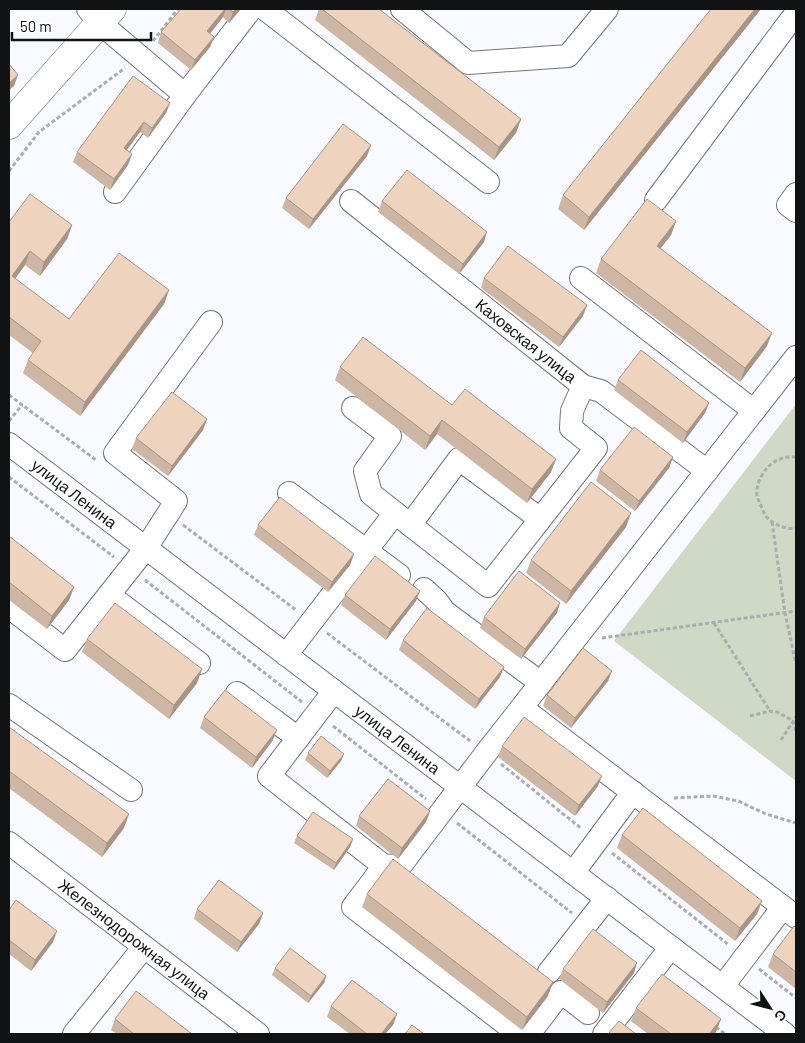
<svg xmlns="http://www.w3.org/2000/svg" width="805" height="1043" font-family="Barlow,sans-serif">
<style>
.green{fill:#d0d9c6}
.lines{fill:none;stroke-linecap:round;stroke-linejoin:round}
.minor-casing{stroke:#72747b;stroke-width:24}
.major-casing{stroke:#72747b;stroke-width:29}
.path{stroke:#aaacb0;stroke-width:3;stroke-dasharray:4 2.5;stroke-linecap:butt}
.minor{stroke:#fff;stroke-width:22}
.major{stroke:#fff;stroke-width:28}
.wall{fill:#cdb6a3}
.shaded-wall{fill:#a79485}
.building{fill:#eed4be;stroke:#a79485}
.labels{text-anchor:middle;stroke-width:4;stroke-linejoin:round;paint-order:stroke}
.street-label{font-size:16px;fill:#111214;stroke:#fff}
</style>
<rect width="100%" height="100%" fill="#f8faff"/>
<polygon class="green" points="796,404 796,781 614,641"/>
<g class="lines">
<defs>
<g id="minor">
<polyline points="88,9 100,23 185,95 251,9"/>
<polyline points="265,9 488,182"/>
<polyline points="402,9 468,63 568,56 607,9"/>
<polyline points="115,192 185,95"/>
<polyline points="796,194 788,205 796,211"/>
<polyline points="656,200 796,13"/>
<path id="s1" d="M351,201L583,386L601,391L707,471"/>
<polyline points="581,278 754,411"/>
<polyline points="353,408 390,436 365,471 371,494 488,586 596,448 571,428 572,411 583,386"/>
<path id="s2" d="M9,444L785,1034"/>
<polyline points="289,493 399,575"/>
<polyline points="410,525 459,459 540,519"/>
<polyline points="424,589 436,600 445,612 541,683"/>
<polyline points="109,595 199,663"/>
<polyline points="9,607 65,650 146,548 176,501 115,453 211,322"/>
<polyline points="286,655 395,513"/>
<polyline points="334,691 269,776 384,866 401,865 486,753 796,357"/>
<polyline points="237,693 298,738"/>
<polyline points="9,705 131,790"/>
<polyline points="522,708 783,907"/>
<path id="s3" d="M9,843L258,1034"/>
<polyline points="384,866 353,907 519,1034"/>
<polyline points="573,873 633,792"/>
<polyline points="549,972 607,898"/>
<polyline points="723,986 783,907 796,917"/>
<polyline points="74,1034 144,947"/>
<polyline points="529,1034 561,992 588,1013"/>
<polyline points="604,1034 671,947"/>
</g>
<polyline id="major" points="9,125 112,9"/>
</defs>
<use href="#minor" class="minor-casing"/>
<use href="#major" class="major-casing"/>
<g class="path">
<polyline points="153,41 178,9"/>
<polyline points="9,171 39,132 125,68"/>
<polyline points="9,395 96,460"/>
<polyline points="9,421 22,405"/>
<path d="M796,457C780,456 768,463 761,477C758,483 756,490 757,496C758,499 759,501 760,504C762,507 763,511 765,515C771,524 786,530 796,528"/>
<polyline points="9,477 114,557"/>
<polyline points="772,522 785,613 796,664"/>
<polyline points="183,525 296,610"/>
<polyline points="145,580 302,702"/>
<polyline points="714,623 770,711"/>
<polyline points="327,633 470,741"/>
<polyline points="602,638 796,611"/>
<polyline points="750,716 770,711 777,712 790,719 794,723 796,734"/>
<polyline points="333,726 426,799"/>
<polyline points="781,740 796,717"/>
<polyline points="501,764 582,829"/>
<polyline points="674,798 713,796 738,801 766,814 796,823"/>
<polyline points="457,823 572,913"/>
<polyline points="612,853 729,945"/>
<polyline points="759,969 796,998"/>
<polyline points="716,1027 725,1034"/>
</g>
<use href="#minor" class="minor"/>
<use href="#major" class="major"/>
</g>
<g class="wall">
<polygon points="181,9 241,9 229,23 223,17 210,34 214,37 210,47 191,70 158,43 161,32"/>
<polygon points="319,9 379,9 521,119 516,133 494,160 315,20"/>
<polygon points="711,9 761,9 584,230 558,209 563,195"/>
<polygon points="170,103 166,113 148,138 140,132 127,150 132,154 128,165 110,190 73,162 77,152"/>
<polygon points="367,156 309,229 282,208 286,198"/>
<polygon points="382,201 484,242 459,274 378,212"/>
<polygon points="676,221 671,235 661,248 767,346 740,382 596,273 601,259"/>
<polygon points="9,222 72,225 67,239 40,276 25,265 15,279 69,319 169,290 164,304 80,416 23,373 28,360 33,353 9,335"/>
<polygon points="484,278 583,316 559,347 481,288"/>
<polygon points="340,367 452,405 556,459 551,472 527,503 437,434 425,450 335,380"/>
<polygon points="618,380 709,403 705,413 683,443 614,390"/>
<polygon points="207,419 203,430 168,476 132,449 136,438"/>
<polygon points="673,457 669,468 635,511 596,481 600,470"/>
<polygon points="258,525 354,554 350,565 328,592 254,535"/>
<polygon points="626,527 566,604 526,573 531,560"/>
<polygon points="9,536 74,587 69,600 47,629 9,600"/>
<polygon points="345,595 416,601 386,640 341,605"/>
<polygon points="557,613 521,659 480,628 484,617"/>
<polygon points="87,639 202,669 197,683 169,719 82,652"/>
<polygon points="403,640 500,677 475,709 399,650"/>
<polygon points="612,671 608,681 571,728 543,706 547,695"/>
<polygon points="204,717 273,740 252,768 200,728"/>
<polygon points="9,727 124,828 102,857 9,788"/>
<polygon points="502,746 598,786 575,816 498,757"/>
<polygon points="308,753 341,761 327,778 305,760"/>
<polygon points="430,811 426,822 398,859 356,826 359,816"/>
<polygon points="622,835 757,914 735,941 617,848"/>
<polygon points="297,836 353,839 350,847 334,870 294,843"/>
<polygon points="367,894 548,996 522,1030 362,907"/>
<polygon points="197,909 263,913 259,924 237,952 194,919"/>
<polygon points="9,910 53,942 31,971 9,954"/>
<polygon points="796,928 796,989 768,967 773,954"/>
<polygon points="275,968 326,976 324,983 308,1003 272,975"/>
<polygon points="563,969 634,973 603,1013 559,979"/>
<polygon points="331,1006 397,1014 393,1025 385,1034 350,1034 327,1017"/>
<polygon points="636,1008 721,1019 715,1034 648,1034 631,1021"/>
<polygon points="115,1019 192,1034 117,1034 111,1030"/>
</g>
<g class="shaded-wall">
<polygon points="225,9 226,9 223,17 203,42 207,31"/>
<polygon points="236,9 241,9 229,23 233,12"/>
<polygon points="755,9 761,9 584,230 589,217"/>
<polygon points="214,37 210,47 191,70 195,60"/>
<polygon points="18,75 14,86 9,90 9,83"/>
<polygon points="170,103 166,113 148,138 152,128"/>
<polygon points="521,119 516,133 494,160 499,147"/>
<polygon points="144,122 140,132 120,159 124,148"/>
<polygon points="371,145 367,156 309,229 313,219"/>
<polygon points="132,154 128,165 110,190 114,179"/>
<polygon points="676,221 671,235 652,259 657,246"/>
<polygon points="72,225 67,239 40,276 44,262"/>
<polygon points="487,232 484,242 459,274 463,264"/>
<polygon points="30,251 25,265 9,287 12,276"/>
<polygon points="169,290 164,304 80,416 85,402"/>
<polygon points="587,305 583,316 559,347 563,337"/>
<polygon points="772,333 767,346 740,382 745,368"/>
<polygon points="709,403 705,413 683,443 687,432"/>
<polygon points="207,419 203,430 168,476 172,466"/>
<polygon points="442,420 437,434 425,450 430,436"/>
<polygon points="673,457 669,468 635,511 639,501"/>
<polygon points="556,459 551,472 527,503 532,489"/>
<polygon points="631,513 626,527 566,604 571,591"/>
<polygon points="354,554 350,565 328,592 332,582"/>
<polygon points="74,587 69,600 47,629 52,616"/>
<polygon points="420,591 416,601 386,640 390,629"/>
<polygon points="560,603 557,613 521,659 525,649"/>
<polygon points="504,667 500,677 475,709 479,699"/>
<polygon points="202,669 197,683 169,719 174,705"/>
<polygon points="612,671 608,681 571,728 575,718"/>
<polygon points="277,730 273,740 252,768 256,757"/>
<polygon points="344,754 341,761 327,778 330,771"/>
<polygon points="602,776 598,786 575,816 579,805"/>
<polygon points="430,811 426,822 398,859 402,848"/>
<polygon points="129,814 124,828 102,857 107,843"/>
<polygon points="353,839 350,847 334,870 336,863"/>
<polygon points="762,901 757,914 735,941 740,928"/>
<polygon points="263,913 259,924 237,952 241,942"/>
<polygon points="57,931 53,942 31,971 35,960"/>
<polygon points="637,963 634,973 603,1013 607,1002"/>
<polygon points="326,976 324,983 308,1003 311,996"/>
<polygon points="553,982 548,996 522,1030 527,1017"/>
<polygon points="397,1014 393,1025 385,1034 381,1034"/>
<polygon points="721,1019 715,1034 709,1034"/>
</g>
<g class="building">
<polygon points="181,9 225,9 207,31 214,37 195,60 161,32"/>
<polygon points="229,9 236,9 233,12"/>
<polygon points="322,9 379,9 521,119 499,147"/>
<polygon points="711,9 755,9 589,217 563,195"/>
<polygon points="9,64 18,75 9,83"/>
<polygon points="133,76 170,103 152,128 144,122 124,148 132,154 114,179 77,152"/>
<polygon points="343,124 371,145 313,219 286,198"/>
<polygon points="407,170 487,232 463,264 382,201"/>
<polygon points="30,194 72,225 44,262 30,251 12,276 69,319 119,253 169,290 85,402 28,360 41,341 9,317 9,222"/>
<polygon points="647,199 676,221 657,246 772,333 745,368 601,259"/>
<polygon points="508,246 587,305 563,337 484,278"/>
<polygon points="363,337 452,405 465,389 556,459 532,489 442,420 430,436 340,367"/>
<polygon points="641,350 709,403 687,432 618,380"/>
<polygon points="172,392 207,419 172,466 136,438"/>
<polygon points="634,427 673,457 639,501 600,470"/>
<polygon points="591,482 631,513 571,591 531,560"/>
<polygon points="280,497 354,554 332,582 258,525"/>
<polygon points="9,536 74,587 52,616 9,582"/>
<polygon points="375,556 420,591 390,629 345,595"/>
<polygon points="519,571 560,603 525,649 484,617"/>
<polygon points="115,603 202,669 174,705 87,639"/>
<polygon points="427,608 504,667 479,699 403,640"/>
<polygon points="583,648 612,671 575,718 547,695"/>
<polygon points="225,690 277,730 256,757 204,717"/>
<polygon points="524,717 602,776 579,805 502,746"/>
<polygon points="9,727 129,814 107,843 9,771"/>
<polygon points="321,736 344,754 330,771 308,753"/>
<polygon points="388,779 430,811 402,848 359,816"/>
<polygon points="643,808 762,901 740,928 622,835"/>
<polygon points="313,812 353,839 336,863 297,836"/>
<polygon points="393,859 553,982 527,1017 367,894"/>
<polygon points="219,880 263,913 241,942 197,909"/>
<polygon points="16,900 57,931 35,960 9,940 9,910"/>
<polygon points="794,926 796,928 796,972 773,954"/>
<polygon points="593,929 637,963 607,1002 563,969"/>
<polygon points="290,948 326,976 311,996 275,968"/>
<polygon points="662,974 721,1019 709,1034 671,1034 636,1008"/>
<polygon points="352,980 397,1014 381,1034 367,1034 331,1006"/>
<polygon points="136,991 192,1034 134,1034 115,1019"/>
<polygon points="619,1021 636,1034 608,1034"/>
<polygon points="412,1025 424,1034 405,1034"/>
</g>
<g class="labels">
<g class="street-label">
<text dy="6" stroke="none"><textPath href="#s1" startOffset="224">Каховская улица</textPath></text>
<text dy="6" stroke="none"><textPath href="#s2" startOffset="82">улица Ленина</textPath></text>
<text dy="6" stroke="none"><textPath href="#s2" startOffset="488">улица Ленина</textPath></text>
<text dy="6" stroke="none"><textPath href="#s3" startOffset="158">Железнодорожная улица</textPath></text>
</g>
</g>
<rect width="805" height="1043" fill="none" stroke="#111214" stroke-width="20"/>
<g transform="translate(770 1008) rotate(126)" stroke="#ffffff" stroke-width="4" paint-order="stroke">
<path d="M0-4L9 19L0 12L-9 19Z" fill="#111214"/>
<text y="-8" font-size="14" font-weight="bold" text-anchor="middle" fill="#111214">С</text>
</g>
<path d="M12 32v8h139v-8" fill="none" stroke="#111214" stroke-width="2.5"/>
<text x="20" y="32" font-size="15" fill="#111214" stroke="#ffffff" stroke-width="4" paint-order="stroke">50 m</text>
</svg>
